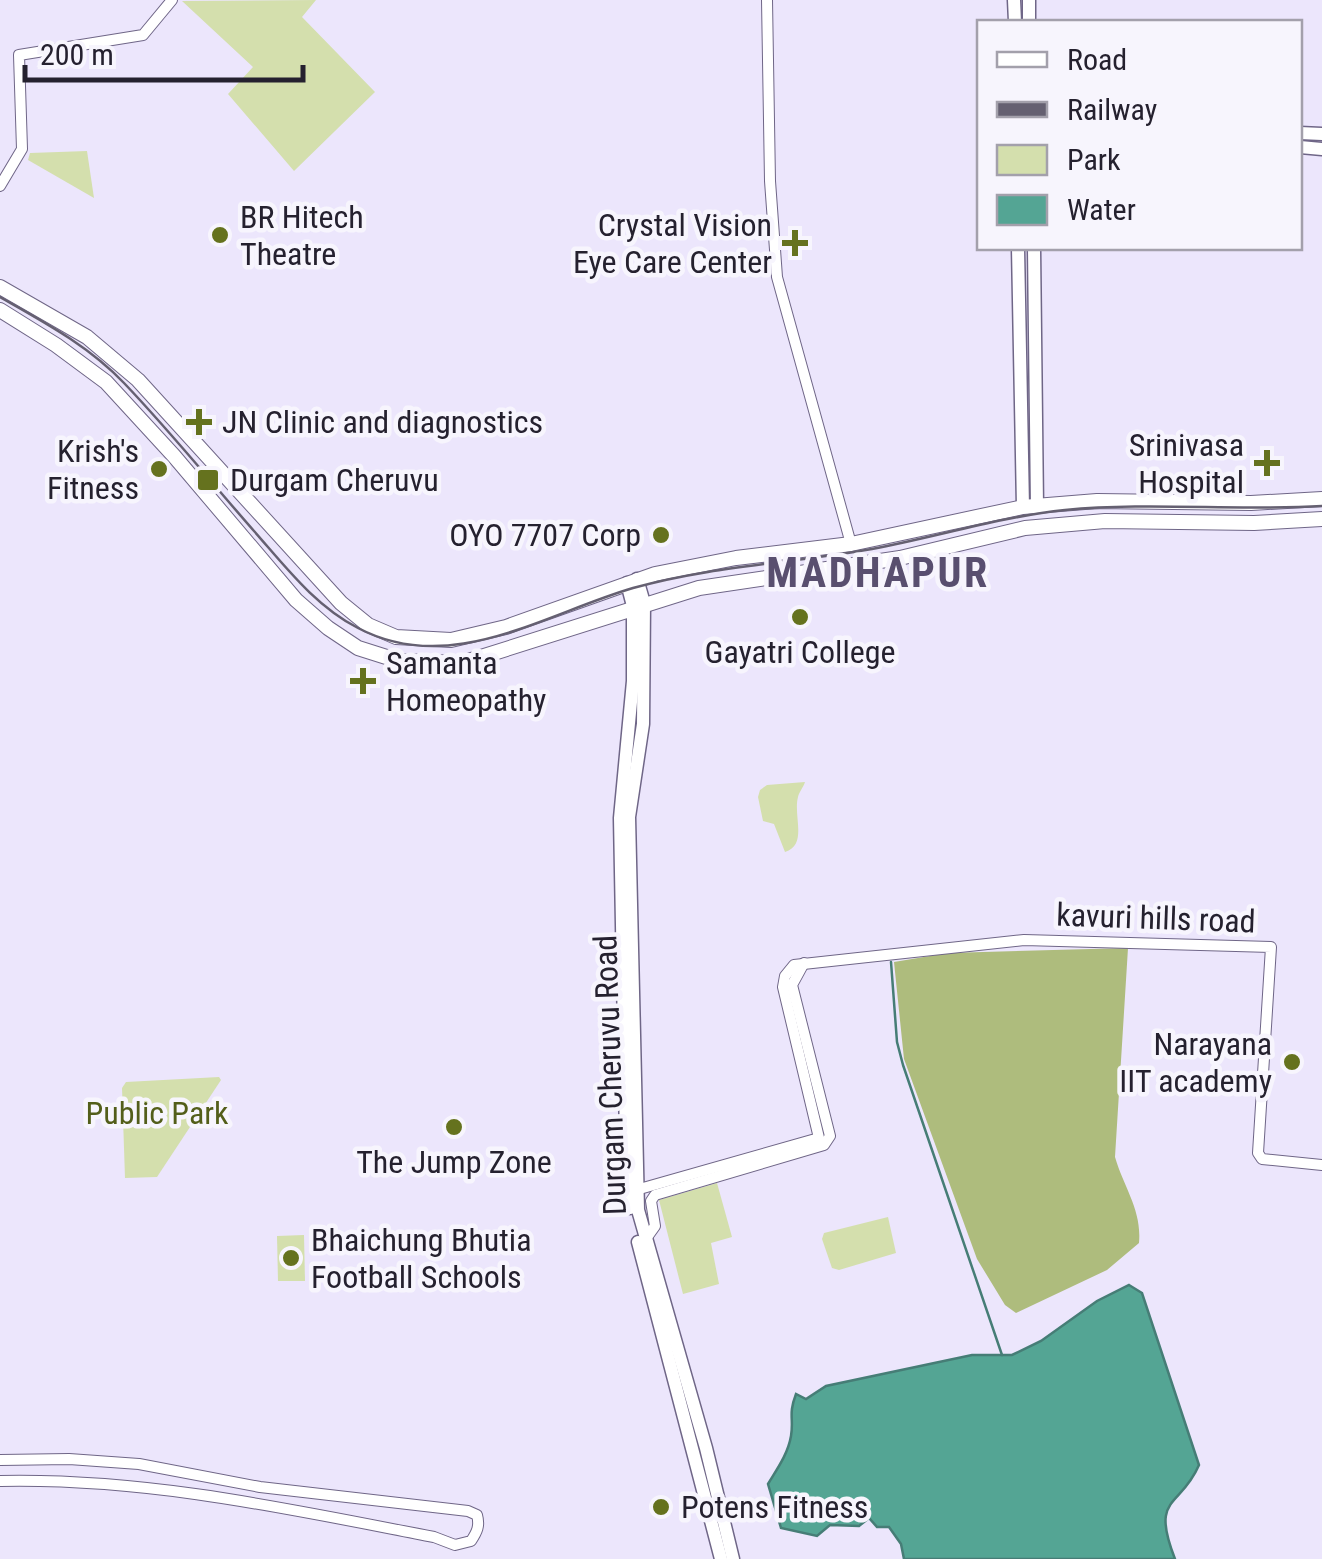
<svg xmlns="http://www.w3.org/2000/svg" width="1322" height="1559" font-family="'Roboto Condensed',sans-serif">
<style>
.green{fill:#d4dfad}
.forest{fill:#aebc7d}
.water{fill:#54a594;stroke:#467d76;stroke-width:2.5}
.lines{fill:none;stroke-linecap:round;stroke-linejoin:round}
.stream{stroke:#467d76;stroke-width:2.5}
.tertiary-casing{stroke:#6f6687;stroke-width:12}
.secondary-casing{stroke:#6f6687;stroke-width:15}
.primary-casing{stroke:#6f6687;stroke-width:16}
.tertiary{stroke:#fff;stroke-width:10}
.secondary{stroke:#fff;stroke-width:12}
.primary{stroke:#fff;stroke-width:14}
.rail{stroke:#656071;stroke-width:2.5}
.poi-dot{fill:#65721e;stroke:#f7f5fd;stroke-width:4}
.labels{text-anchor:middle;stroke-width:9;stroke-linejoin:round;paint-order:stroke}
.poi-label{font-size:32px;fill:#25212f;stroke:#f7f5fd;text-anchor:start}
.street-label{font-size:32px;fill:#25212f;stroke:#f7f5fd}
.park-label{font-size:32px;fill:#535e1a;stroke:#f7f5fd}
.district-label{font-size:42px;font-weight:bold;letter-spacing:2.5px;fill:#594f6f;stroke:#f7f5fd}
</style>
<rect width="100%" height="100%" fill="#ece6fc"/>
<g class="green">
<polygon points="316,0 302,17 375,92 294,171 228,94 253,67 182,1"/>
<polygon points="87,151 94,198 28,160 30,153"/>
<path d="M805,782C803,788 799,792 798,797C793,816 808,845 785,852L774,824L763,821L758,797L760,790L767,785Z"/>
<polygon points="219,1077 221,1080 157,1177 125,1178 122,1088 126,1082"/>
<polygon points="717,1183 732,1237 711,1243 719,1284 683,1294 659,1200"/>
<polygon points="888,1217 896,1253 839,1270 832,1268 822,1239 824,1233"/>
<polygon points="304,1235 305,1281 278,1281 277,1236"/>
</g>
<path class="forest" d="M1128,948L1115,1157C1124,1188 1142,1210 1139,1243L1107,1270L1016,1313L1005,1305L977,1259L904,1059L894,962L948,953Z"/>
<path class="water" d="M1129,1285L1142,1293L1199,1465C1180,1509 1150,1495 1175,1559H904L901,1544L889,1527H877L869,1518L859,1526L830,1525L817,1536L781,1528L768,1484C777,1469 788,1454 791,1436C794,1418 788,1415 796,1394L806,1399L826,1386L972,1355H1012L1041,1341L1097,1301Z"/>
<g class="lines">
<polyline class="stream" points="891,962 897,1042 903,1065 1002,1355"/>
<defs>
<g id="tertiary">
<polyline points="767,0 770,181 777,277 851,544"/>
<polyline points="0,186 22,149 19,55 143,35 172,0"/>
<polyline points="636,1190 819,1138 783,987 785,976 794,965 1024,940 1271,947 1258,1153 1262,1159 1322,1165"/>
<polyline points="645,1240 655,1226 651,1201 655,1195 824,1145 830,1136 792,985 804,963"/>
<path d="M0,1460L69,1459L139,1464L260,1487L468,1511L477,1515C480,1526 477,1532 471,1541L455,1545L434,1537C289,1509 149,1478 0,1481"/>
</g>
<g id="secondary">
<polyline points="1014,0 1015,22"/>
<polyline points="1029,0 1029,22"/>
<polyline points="1300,133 1322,134"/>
<polyline points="1300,147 1322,149"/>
<polyline points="1018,248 1023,507"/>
<polyline points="1034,248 1037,506"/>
<polyline points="637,579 644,603 643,724 629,817 638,1210 706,1448 733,1559"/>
<polyline points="627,583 633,606 633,681 620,818 627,1192 630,1208"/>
<polyline points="638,1242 721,1559"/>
</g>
<g id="primary">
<polyline points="0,287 87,337 138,380 341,603 368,625 396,637 451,640 506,627 655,574 736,558 851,544 1023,507 1097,501 1251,503 1322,499"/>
<polyline points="0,310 56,345 106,382 174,456 296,600 328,628 358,648 399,661 462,663 699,588 900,558 1025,528 1105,521 1254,523 1322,519"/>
</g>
</defs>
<use href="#tertiary" class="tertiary-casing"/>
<use href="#secondary" class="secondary-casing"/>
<use href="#primary" class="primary-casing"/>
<use href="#tertiary" class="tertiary"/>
<use href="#secondary" class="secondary"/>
<use href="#primary" class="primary"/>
<path class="rail" d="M0,297C44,322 89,346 124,383C169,430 211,482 254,531C285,566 315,606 358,628C451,677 544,614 633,588C711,566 793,563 872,549C937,537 999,517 1065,510C1150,502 1236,511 1322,506"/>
</g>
<g class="poi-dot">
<circle cx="220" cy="235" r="10"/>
<path d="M790 228h10v10h10v10h-10v10h-10v-10h-10v-10h10z"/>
<path d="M194 407h10v10h10v10h-10v10h-10v-10h-10v-10h10z"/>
<path d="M1262 448h10v10h10v10h-10v10h-10v-10h-10v-10h10z"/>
<circle cx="159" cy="469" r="10"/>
<rect x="196" y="468" width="24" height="24" rx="5"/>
<circle cx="661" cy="535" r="10"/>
<circle cx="800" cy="617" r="10"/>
<path d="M358 666h10v10h10v10h-10v10h-10v-10h-10v-10h10z"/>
<circle cx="1292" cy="1062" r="10"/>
<circle cx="454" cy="1127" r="10"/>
<circle cx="291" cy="1258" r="10"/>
<circle cx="661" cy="1507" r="10"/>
</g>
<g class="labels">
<g class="poi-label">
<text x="240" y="228">BR Hitech<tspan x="240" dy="37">Theatre</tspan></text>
<text x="772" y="236" text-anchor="end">Crystal Vision<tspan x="772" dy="37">Eye Care Center</tspan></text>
<text x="222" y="433">JN Clinic and diagnostics</text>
<text x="1244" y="456" text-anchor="end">Srinivasa<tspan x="1244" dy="37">Hospital</tspan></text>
<text x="139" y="462" text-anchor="end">Krish's<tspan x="139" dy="37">Fitness</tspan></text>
<text x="230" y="491">Durgam Cheruvu</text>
<text x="641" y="546" text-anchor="end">OYO 7707 Corp</text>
<text x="800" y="663" text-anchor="middle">Gayatri College</text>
<text x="386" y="674">Samanta<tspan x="386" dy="37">Homeopathy</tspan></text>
<text x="1272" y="1055" text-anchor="end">Narayana<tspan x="1272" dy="37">IIT academy</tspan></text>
<text x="454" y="1173" text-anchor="middle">The Jump Zone</text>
<text x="311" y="1251">Bhaichung Bhutia<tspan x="311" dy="37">Football Schools</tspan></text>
<text x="681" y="1518">Potens Fitness</text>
</g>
<g class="street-label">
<text transform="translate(1156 918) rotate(2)" y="11">kavuri hills road</text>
<text transform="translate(610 1075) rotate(-92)" y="11">Durgam Cheruvu Road</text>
</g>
<g class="park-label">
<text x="157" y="1124">Public Park</text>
</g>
<g class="district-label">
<text x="878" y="587">MADHAPUR</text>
</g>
</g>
<rect x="977" y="20" width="325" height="230" fill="#f7f5fd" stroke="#a3a0ab" stroke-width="2.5"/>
<rect x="997" y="52" width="50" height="15" fill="#ffffff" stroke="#a3a0ab" stroke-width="2.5"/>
<text x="1067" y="70" font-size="30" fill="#25212f">Road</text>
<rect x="997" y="102" width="50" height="15" fill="#656071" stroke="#a3a0ab" stroke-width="2.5"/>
<text x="1067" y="120" font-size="30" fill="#25212f">Railway</text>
<rect x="997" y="145" width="50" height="30" fill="#d4dfad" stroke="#a3a0ab" stroke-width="2.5"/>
<text x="1067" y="170" font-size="30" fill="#25212f">Park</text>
<rect x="997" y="195" width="50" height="30" fill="#54a594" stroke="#a3a0ab" stroke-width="2.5"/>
<text x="1067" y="220" font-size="30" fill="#25212f">Water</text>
<path d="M25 65v15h278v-15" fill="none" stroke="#25212f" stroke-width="5"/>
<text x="40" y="65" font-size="30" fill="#25212f" stroke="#f7f5fd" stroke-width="8" paint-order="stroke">200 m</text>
</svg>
